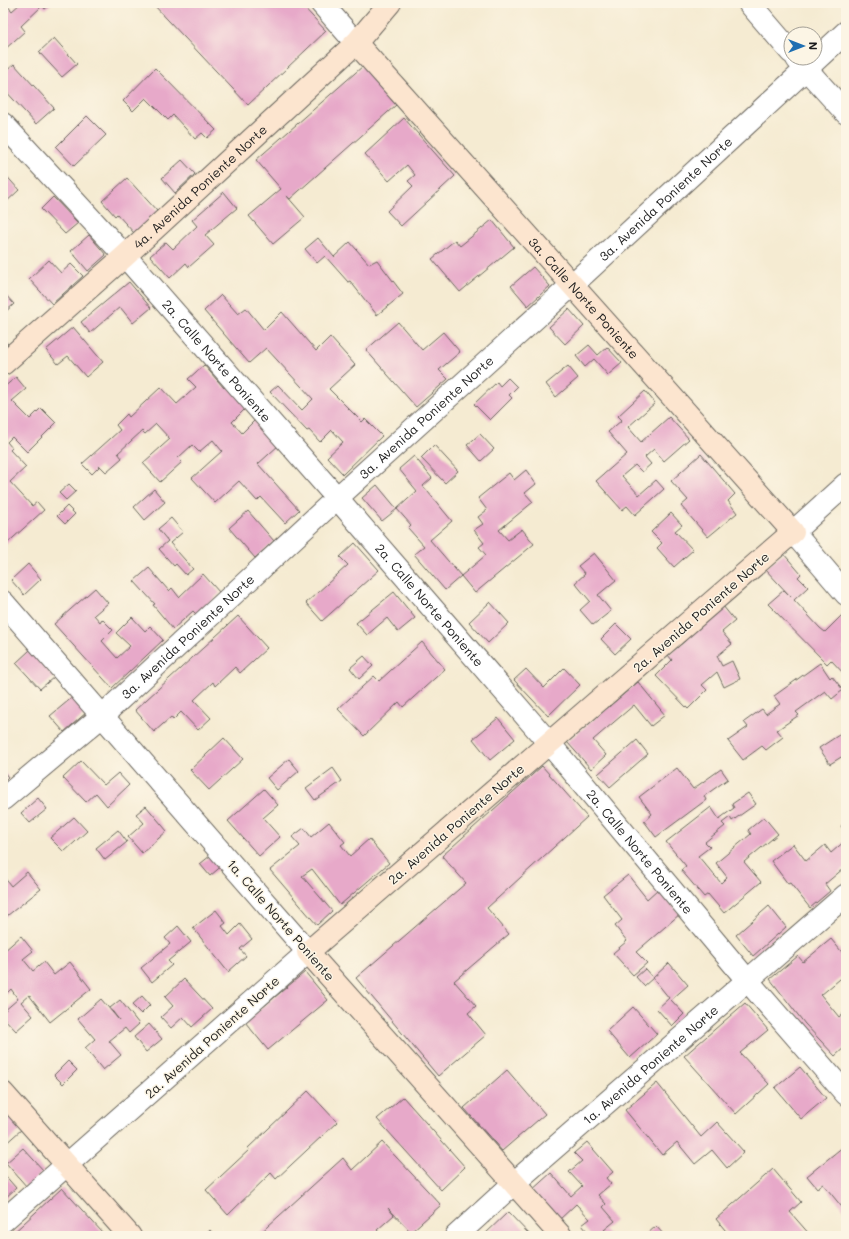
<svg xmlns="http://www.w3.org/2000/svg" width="849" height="1239" font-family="Mali,sans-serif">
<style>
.building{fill:#e7a9c9}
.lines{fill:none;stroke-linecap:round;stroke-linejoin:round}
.minor-casing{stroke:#68645c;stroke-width:24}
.tertiary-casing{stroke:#68645c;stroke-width:24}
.secondary-casing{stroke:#68645c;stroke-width:24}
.minor{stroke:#fff;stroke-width:22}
.tertiary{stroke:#fff;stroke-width:22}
.secondary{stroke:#fce5cf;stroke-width:22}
.labels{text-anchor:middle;stroke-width:3;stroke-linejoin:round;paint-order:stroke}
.street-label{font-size:13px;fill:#1c1c1c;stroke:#fcf5e5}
</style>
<rect width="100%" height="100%" fill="#fcf5e5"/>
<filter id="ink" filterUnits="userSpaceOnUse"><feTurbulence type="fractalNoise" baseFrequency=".025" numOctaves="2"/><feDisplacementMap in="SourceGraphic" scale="8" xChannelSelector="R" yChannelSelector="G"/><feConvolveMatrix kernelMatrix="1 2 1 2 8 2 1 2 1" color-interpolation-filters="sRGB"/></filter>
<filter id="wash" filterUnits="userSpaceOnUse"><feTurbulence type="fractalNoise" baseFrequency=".012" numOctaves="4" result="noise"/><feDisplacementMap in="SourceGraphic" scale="16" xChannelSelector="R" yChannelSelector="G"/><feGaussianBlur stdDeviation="0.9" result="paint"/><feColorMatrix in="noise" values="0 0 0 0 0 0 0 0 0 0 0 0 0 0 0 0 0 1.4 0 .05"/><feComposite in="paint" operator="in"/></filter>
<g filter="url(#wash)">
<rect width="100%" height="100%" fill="#f5ebd2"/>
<g id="blocks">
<g class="building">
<polygon points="3,3 5,3 12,11 21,3 52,3 45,9 42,6 21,26 25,31 3,51"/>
<polygon points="152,3 300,3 326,31 248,105"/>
<polygon points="54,38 77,64 62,77 39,52"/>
<polygon points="14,64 54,108 36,124 3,88 3,74"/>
<polygon points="363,66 396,105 290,199 286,195 305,217 273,244 249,216 281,189 256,160"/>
<polygon points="155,68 216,130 207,138 202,133 195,139 173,115 168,120 146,98 133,111 123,101"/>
<polygon points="87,116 106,135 74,166 56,147"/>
<polygon points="404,118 455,176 401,226 387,211 413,186 408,181 415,175 407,165 389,181 365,154"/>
<polygon points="182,160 195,174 175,193 162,178"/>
<polygon points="3,172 19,190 3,205"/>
<polygon points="127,178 158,212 134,233 117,214 115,216 102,201"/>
<polygon points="224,192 237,208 205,235 214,245 189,267 186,263 170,278 150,256 166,242 173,249 197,226 192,220"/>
<polygon points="53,197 78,223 65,234 41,209"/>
<polygon points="492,220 514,247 460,292 432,259 455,240 460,246"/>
<polygon points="89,235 106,255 88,271 71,251"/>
<polygon points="318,238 334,257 350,242 369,264 377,260 403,294 377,315 350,281 348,282 325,256 317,263 305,249"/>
<polygon points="49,260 61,273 71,264 83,276 52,304 29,279"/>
<polygon points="533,267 550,286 528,306 511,286"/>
<polygon points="129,282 151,308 133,323 120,307 90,333 81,322"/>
<polygon points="3,292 14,304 3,314"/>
<polygon points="221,295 238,314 246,308 264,330 282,312 316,351 330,337 355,365 329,389 362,422 365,419 382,436 343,474 327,457 343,442 332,430 320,442 309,430 307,431 270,392 278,385 302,410 313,399 266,348 249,363 204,311"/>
<polygon points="569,309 584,326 565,344 549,327"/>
<polygon points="398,322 422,350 443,332 460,352 439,370 448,379 416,407 366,350"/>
<polygon points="73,327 103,362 86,377 68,356 58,364 46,350"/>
<polygon points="3,339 9,345 3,351"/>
<polygon points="589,345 598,355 607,347 622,363 608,375 594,359 585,367 576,356"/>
<polygon points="204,365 224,388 229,383 249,405 232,422 242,433 256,419 279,445 258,464 299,510 285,523 261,497 257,501 239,481 215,503 192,478 222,451 213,440 199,452 192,445 178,458 182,462 160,482 143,463 170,439 156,424 145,434 142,431 118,453 122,458 106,472 100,466 92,474 82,464 120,430 116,425 127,414 129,417 161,387 177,404 196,387 188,379"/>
<polygon points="568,366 578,378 556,397 546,384"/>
<polygon points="16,377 26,389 12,401 30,419 41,408 56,423 27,452 12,437 7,442 12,448 10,450 26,467 10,482 32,506 37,502 44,510 3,547 3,522 5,520 3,517 3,477 5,475 3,474 3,388"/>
<polygon points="508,378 517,387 509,395 512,398 490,420 474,404 497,382 500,386"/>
<polygon points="645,391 655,403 628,427 641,442 669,417 689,439 664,461 654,449 645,457 651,464 642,472 635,465 622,476 639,495 656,480 664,489 635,515 627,506 622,510 596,481 627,454 608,432 622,420 618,416"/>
<polygon points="480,434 494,449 481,461 467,445"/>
<polygon points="434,445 458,471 445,483 421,458"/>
<polygon points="701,454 735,494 728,501 737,513 708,537 681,506 688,500 671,481"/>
<polygon points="414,456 432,478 423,486 452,521 430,540 461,576 486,555 479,547 484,543 474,530 483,524 478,517 487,510 478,498 509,473 514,480 526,470 536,484 525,493 533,502 499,530 508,540 522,529 534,544 475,593 461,576 445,590 414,554 424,546 408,528 411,525 397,509 417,491 399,469"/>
<polygon points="69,484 76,491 66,500 59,493"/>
<polygon points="377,485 397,509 382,521 362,498"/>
<polygon points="154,489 165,502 145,520 134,507"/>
<polygon points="67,506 75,514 65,524 57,516"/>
<polygon points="248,511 274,541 255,558 229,528"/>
<polygon points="671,513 682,525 675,531 693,550 674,567 657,548 662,543 651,532"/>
<polygon points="171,518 183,532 170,543 193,569 186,575 176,564 174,566 159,549 168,541 158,529"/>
<polygon points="355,543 379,570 322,621 306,603 348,565 340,557"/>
<polygon points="594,553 616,580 598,595 611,611 593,625 580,610 590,601 575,583 585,574 578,566"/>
<polygon points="783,553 801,574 798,577 808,587 794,600 820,628 825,632 842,615 846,619 846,645 843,648 846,651 846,676 831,660 827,664 768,604 784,590 791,597 765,569"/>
<polygon points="28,564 41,579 24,595 11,580"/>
<polygon points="149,568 169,591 172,588 179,597 203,574 220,593 197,615 193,611 173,629 153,605 155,604 134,581"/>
<polygon points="95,588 108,603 94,615 100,622 102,619 113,630 102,641 117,658 130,646 116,633 132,617 145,631 150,626 163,640 112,688 54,624"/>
<polygon points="394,592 415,618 398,632 387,618 367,635 356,623"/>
<polygon points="490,602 509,623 488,643 469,622"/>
<polygon points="723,606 735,621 722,632 732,644 717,656 722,666 732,661 740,679 724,687 717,672 702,685 707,690 688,709 656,676 672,660 668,655 686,640 684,638"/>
<polygon points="238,616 267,648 240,673 235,667 215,686 213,682 194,700 211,718 198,730 181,712 173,720 171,717 154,732 135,710"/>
<polygon points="616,624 631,639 615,654 601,639"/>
<polygon points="422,642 445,669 403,707 399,702 364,736 338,709 374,676 379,681"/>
<polygon points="30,650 54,677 40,689 16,663"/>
<polygon points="364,656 373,666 359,679 350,668"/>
<polygon points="820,663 830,678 832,676 843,690 832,699 825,691 796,712 799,715 777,730 783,737 766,750 762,746 743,760 728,741 748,727 744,722 762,709 766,714 780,704 774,696"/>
<polygon points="564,668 580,685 548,716 514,680 526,669 544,688"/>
<polygon points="638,682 665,715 651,726 634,705 593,740 606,755 591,769 567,742"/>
<polygon points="74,696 87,712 64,732 50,716"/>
<polygon points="498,718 515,739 490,760 473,739"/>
<polygon points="845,731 846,754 830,764 819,748"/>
<polygon points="224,738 243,759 209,790 190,770"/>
<polygon points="637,740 648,754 610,787 598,774"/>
<polygon points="289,759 299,771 277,790 267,778"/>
<polygon points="81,761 104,785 118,773 129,785 107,806 96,793 86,802 63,778"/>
<polygon points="542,766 587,817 487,908 509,934 454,981 476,1006 468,1013 486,1035 438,1076 356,978 466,883 442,856"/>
<polygon points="333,768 342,781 315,800 306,788"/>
<polygon points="677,768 693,789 721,769 728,779 704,796 706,800 656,837 644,821 652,814 639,797"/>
<polygon points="3,771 8,777 3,782"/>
<polygon points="264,789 278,805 263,818 280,837 259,856 228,821"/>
<polygon points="748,793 756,804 732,821 730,817 722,823 725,826 705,842 710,847 698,856 721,883 727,877 716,863 751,834 748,830 764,817 778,834 744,862 761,882 724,913 708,894 704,897 681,870 686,866 666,842 711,807 719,819 734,808 732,804"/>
<polygon points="38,798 47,809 30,823 21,813"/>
<polygon points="146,806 167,831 142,853 128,837 144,823 136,814"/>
<polygon points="74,817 87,831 64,852 50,838"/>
<polygon points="329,822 345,842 341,845 350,856 369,839 389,863 340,905 312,869 302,876 332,911 317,925 270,870 300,846 292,837 304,828 311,837"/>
<polygon points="846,822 846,833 841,826"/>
<polygon points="118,830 127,842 105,860 96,848"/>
<polygon points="846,840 846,870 844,868 825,884 830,891 810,908 790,883 788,884 771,861 793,844 806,861 825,845 831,853"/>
<polygon points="216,851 225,863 210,876 200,864"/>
<polygon points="27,872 41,889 3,919 3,876 11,886"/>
<polygon points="628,875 647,899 658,889 680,914 636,952 647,963 633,975 613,953 627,941 615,926 622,920 603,895"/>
<polygon points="769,906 786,927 753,956 736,935"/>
<polygon points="216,910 226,923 222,926 229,935 240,924 252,939 240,949 246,956 228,972 193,928"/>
<polygon points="178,926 191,942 168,961 172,965 152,982 141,968 170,944 165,938"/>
<polygon points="21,936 33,951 23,959 33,971 44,962 54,975 70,962 91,989 50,1022 29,995 21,1002 33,1016 16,1031 3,1017 3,1012 18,999 11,989 5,995 3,993 3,952"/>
<polygon points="831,939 846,957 846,974 821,995 839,1017 846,1011 846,1046 835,1056 805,1024 770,979 798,956 803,962"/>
<polygon points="669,963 688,985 671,1000 684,1014 672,1026 657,1009 669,998 653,978 644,986 636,977 645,969 653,978"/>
<polygon points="305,972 328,1000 268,1050 245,1022"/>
<polygon points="184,979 212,1009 192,1027 183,1017 171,1028 161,1017 173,1006 165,997"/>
<polygon points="142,996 150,1005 141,1014 132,1005"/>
<polygon points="101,999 119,1020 110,1008 120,1000 139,1024 129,1033 125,1028 109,1041 121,1055 103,1070 85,1048 95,1039 78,1019"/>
<polygon points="745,1003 768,1030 740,1053 769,1084 736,1114 684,1056"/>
<polygon points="633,1007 657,1034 630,1058 607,1031"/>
<polygon points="149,1024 162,1039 146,1052 134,1037"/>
<polygon points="68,1061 77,1070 63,1084 54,1075"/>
<polygon points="800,1067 826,1098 801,1119 775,1088"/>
<polygon points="507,1070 545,1114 502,1151 464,1108"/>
<polygon points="657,1083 701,1137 717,1122 744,1152 727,1168 712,1150 695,1164 677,1142 662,1155 625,1110"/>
<polygon points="308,1091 337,1122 276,1179 271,1173 228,1215 206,1190 249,1150 248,1148"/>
<polygon points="403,1097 465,1167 441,1190 377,1119"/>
<polygon points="4,1109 22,1129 3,1146 3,1110"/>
<polygon points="382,1142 441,1205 411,1232 388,1208 394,1215 377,1230 382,1236 257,1236 343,1158 352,1170"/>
<polygon points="587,1142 613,1172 606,1178 611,1184 598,1195 606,1204 603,1207 615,1221 604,1230 610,1236 600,1236 600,1235 591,1236 582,1225 590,1219 576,1204 558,1221 531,1191 551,1173 571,1196 582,1186 569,1172 582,1161 574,1153"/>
<polygon points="844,1146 846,1148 846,1212 823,1184 817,1188 807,1176"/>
<polygon points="23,1148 44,1171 27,1187 6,1163"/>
<polygon points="773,1169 801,1202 790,1212 811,1236 730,1236 716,1219"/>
<polygon points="3,1173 16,1188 3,1200"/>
<polygon points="62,1188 102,1232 98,1236 10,1236"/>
<polygon points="508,1212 531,1236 483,1236"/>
<polygon points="656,1226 665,1236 645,1236"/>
<polygon points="210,1230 215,1236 204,1236"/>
</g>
</g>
</g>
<g filter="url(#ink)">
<use href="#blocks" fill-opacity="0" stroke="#68645c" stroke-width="1"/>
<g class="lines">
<defs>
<g id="minor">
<polyline points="321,3 356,43"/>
<polyline points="749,3 791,52"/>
<polyline points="797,59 846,113"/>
<path id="s1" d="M3,124L125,256L337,498L549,743L747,980L846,1094"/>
<polyline points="846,484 793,532 846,594"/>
<polyline points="3,602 308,952 3,1221"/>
<path id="s2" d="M3,799L102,716L337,498L572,285L846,32"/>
</g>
<g id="tertiary">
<path id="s3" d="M456,1236L514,1183L846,895"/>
</g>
<g id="secondary">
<path id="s4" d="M356,43L793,532L308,952L561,1236"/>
<path id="s5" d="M3,364L125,256L356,43L390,3"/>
<polyline points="3,1093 130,1236"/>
</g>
</defs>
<use href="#minor" class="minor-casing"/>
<use href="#tertiary" class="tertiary-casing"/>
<use href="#secondary" class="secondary-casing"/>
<use href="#minor" class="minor"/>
<use href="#tertiary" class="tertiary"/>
<use href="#secondary" class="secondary"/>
</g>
</g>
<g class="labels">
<g class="street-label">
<text dy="5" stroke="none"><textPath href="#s5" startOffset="265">4a. Avenida Poniente Norte</textPath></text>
<text dy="5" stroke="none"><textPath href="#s2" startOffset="894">3a. Avenida Poniente Norte</textPath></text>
<text dy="5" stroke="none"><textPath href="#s4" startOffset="342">3a. Calle Norte Poniente</textPath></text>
<text dy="5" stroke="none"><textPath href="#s1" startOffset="319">2a. Calle Norte Poniente</textPath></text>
<text dy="5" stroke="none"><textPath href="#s2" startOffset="570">3a. Avenida Poniente Norte</textPath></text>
<text dy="5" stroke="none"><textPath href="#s1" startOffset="643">2a. Calle Norte Poniente</textPath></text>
<text transform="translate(701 612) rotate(-41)" y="5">2a. Avenida Poniente Norte</text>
<text dy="5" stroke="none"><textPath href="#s2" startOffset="246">3a. Avenida Poniente Norte</textPath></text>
<text transform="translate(456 824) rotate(-41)" y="5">2a. Avenida Poniente Norte</text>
<text dy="5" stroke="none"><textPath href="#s1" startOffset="967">2a. Calle Norte Poniente</textPath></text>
<text transform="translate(281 920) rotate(49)" y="5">1a. Calle Norte Poniente</text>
<text transform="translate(212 1037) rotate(-42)" y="5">2a. Avenida Poniente Norte</text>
<text dy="5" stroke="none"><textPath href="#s3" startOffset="259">1a. Avenida Poniente Norte</textPath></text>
</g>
</g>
<rect width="849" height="1239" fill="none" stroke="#fcf5e5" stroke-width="16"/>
<g transform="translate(803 46) rotate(90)"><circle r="19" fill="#fcf5e5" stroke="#a29e95"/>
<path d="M0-3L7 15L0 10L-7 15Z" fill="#1f6fb2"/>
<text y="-6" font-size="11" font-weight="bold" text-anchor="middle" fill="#1c1c1c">N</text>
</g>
</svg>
